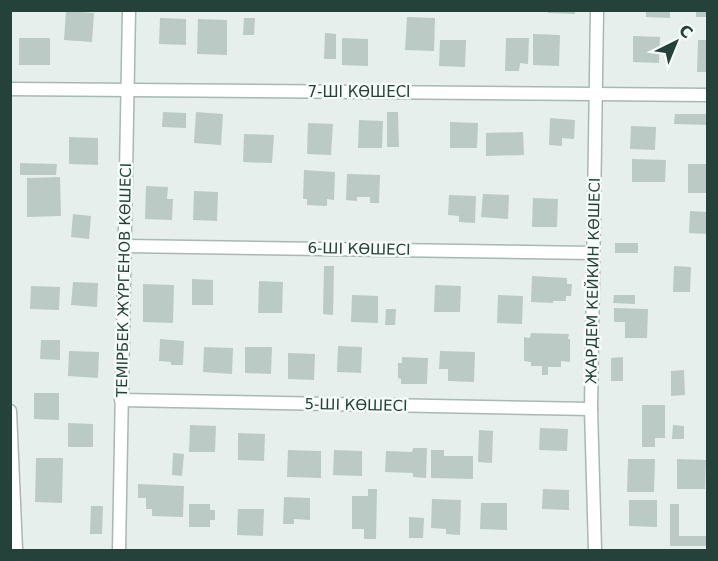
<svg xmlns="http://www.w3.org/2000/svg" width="718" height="561" font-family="'DejaVu Sans',sans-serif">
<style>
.building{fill:#bbcac4}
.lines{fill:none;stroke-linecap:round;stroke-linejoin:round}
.minor-casing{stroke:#a8b8b2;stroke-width:15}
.minor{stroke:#fff;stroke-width:12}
.labels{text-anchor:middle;stroke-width:5;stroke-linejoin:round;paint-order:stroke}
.street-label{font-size:15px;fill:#24423a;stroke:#f7fbf9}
</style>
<rect width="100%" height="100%" fill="#e6efeb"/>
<g class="building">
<polygon points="548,10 575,10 575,14 548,13"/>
<polygon points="646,10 670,10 670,18 646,17"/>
<rect x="696" y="10" width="12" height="7"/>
<polygon points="66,11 94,13 92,42 64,40"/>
<polygon points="407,17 435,18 434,51 405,50"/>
<polygon points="160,18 186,19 186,45 159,44"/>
<polygon points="244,18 255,18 254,35 243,35"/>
<polygon points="198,19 227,20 227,55 197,54"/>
<polygon points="325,33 336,34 336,59 324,59"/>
<polygon points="533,34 560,35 559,66 533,65"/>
<polygon points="633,36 660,37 659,63 633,62"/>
<rect x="19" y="38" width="31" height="27"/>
<polygon points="342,38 368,39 368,66 342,65"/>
<polygon points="506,38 529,38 528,64 520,63 519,71 505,71"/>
<polygon points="440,40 466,40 465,67 439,66"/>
<polygon points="698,40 708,40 708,72 697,72"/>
<polygon points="163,112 186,113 186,128 162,127"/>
<polygon points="196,112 223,114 221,145 194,143"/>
<polygon points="387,112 398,112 399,147 387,147"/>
<polygon points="675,114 708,114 708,125 674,124"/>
<polygon points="550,118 575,120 574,139 562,138 562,146 549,145"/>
<polygon points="359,120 383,121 382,148 358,148"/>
<polygon points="450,122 478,123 477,148 450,148"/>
<polygon points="308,123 333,124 331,155 307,154"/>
<polygon points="631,126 656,127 655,150 630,149"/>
<polygon points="523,132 524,155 486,156 486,133"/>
<polygon points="244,134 274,135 272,163 243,162"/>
<polygon points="69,137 98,138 98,165 69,164"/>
<polygon points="632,159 666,160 665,182 632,182"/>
<polygon points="20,163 57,164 56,175 20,175"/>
<rect x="688" y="164" width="20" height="29"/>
<polygon points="304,170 335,172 334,200 327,199 327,206 307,205 307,199 303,199"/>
<polygon points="347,174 380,175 379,203 370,203 370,197 357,197 357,201 346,200"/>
<polygon points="60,177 61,216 27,217 27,178"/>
<polygon points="146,186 168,187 167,199 173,199 172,220 145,219"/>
<polygon points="194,191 218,192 217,221 193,220"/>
<polygon points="483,194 509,195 508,219 481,217"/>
<polygon points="449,195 476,196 475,223 459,222 459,216 448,215"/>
<polygon points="533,198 558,199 557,227 532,227"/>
<polygon points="690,211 708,212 708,234 689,233"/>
<polygon points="73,214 91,216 89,239 71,237"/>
<rect x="615" y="243" width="23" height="10"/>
<polygon points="324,266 334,266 333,315 323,314"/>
<polygon points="674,266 691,267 690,292 673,292"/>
<polygon points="532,276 567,278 567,284 572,284 571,296 566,296 566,301 553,301 553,303 531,302"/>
<polygon points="192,279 213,280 213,305 192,305"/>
<polygon points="259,281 283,282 282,313 258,313"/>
<polygon points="73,282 98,283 97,307 71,305"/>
<polygon points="143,284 174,285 173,323 143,322"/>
<polygon points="435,285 461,286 460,312 434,312"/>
<polygon points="31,286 60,287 59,310 30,309"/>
<polygon points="352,295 378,296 378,323 351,322"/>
<polygon points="498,295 523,296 522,324 497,323"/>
<polygon points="614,295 635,295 635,304 613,303"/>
<polygon points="614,308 648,309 647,338 625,338 625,322 614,322"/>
<polygon points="386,309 396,309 395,325 385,325"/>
<polygon points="531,333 569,334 568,339 570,339 570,362 561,361 561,367 548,367 548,375 542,375 542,366 531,366 531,362 524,361 524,337 530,338"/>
<polygon points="160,339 184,341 183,365 171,365 171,362 159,361"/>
<polygon points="41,340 60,340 60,360 40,359"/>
<polygon points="338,346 362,347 361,373 337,372"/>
<polygon points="204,347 233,348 232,374 203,372"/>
<polygon points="245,347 272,347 271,374 245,373"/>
<polygon points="69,351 99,352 98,378 68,376"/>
<polygon points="440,351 475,352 474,382 448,381 448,369 439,369"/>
<polygon points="288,353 315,354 314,380 288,379"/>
<polygon points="402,357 428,358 427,384 401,384 401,379 398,378 398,363 402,363"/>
<polygon points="623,357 623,381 611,381 611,358"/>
<polygon points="684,370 685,395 671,396 671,371"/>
<polygon points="34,393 59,393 59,420 34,419"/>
<polygon points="642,405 665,405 665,438 655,438 655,447 642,447"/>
<polygon points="68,423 93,424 93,447 68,447"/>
<polygon points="190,425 216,426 215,452 189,452"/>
<polygon points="673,425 684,426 684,439 672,439"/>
<polygon points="540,428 568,429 567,451 539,450"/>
<polygon points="479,430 493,431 492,463 478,462"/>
<polygon points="238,433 265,434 264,461 238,460"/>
<polygon points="413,448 427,448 426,478 413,477 413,473 385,472 386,451 412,452"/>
<polygon points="288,450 321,451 321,478 287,477"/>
<polygon points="334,450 362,451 362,476 333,475"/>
<polygon points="431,450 444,450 444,456 473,456 473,479 431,478"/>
<polygon points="173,453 184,454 182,476 172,475"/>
<polygon points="36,458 63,458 62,503 35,502"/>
<polygon points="628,459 655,459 654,492 627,492"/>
<polygon points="677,459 706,460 705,489 677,489"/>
<polygon points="138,484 184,486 183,517 152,516 152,509 146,509 146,498 138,498"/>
<polygon points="368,489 377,489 376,539 364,539 364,529 352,529 352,496 368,496"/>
<polygon points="543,489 569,490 569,510 542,509"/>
<polygon points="284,497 310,498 310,520 294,519 294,524 283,524"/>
<polygon points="432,499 461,500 460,535 446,534 446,529 431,528"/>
<polygon points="629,500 657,500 657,527 629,526"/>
<polygon points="481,503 507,503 507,530 480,529"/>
<polygon points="189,504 210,504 210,510 215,510 215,520 210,520 210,527 189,527"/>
<polygon points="670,504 679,504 679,536 708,536 708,546 670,546"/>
<polygon points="91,506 103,506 102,534 90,534"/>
<polygon points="238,509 264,509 263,536 237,535"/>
<polygon points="409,517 424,518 423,538 409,538"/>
</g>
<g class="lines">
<defs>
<g id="minor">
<polyline points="10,89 708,95"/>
<polyline points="125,246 593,253"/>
<polyline points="121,400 591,409"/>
<polyline points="10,411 16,550"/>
<polyline points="119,550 129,10"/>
<polyline points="595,550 591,409 597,10"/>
</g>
</defs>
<use href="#minor" class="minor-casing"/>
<use href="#minor" class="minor"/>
</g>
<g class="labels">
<g class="street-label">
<text x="359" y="97">7-ШІ КӨШЕСІ</text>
<text transform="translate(359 249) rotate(1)" y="5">6-ШІ КӨШЕСІ</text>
<text transform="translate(124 280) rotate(-89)" y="5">ТЕМІРБЕК ЖҮРГЕНОВ КӨШЕСІ</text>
<text transform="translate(593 281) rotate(-89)" y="5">ЖАРДЕМ КЕЙКИН КӨШЕСІ</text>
<text transform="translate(356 405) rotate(1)" y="5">5-ШІ КӨШЕСІ</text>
</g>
</g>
<rect width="718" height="561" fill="none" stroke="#24423a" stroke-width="24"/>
<g transform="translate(676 42) rotate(43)" stroke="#f7fbf9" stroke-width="4.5" paint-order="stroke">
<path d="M0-4.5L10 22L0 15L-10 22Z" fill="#24423a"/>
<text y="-9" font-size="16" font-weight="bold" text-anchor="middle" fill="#24423a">С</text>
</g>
</svg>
